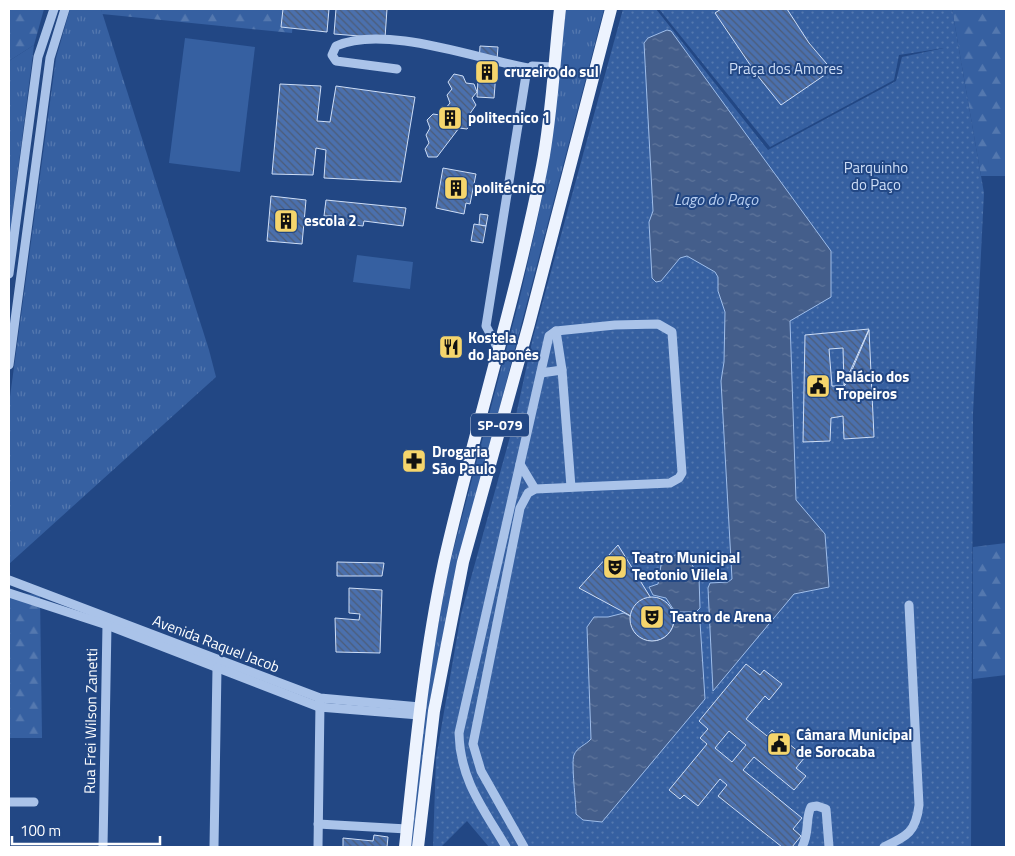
<svg xmlns="http://www.w3.org/2000/svg" width="1015" height="856" font-family="'Titillium Web',sans-serif">
<style>
.grass{fill:url(#grass-tufts)}
.forest{fill:url(#forest-firs)}
.park{fill:url(#park-dots)}
.pitch{fill:#3660a1}
.water{fill:url(#water-ripples);stroke:#9ebdea}
.building{fill:url(#building-back-hatch);stroke:#cedef7;fill-rule:evenodd}
.lines{fill:none;stroke-linecap:round;stroke-linejoin:round}
.minor{stroke:#aac3e9;stroke-width:9}
.major{stroke:#edf3fe;stroke-width:12}
.labels{text-anchor:middle;stroke-width:4;stroke-linejoin:round;paint-order:stroke}
.shield{fill:#224784;stroke:#bdc8da;stroke-width:1}
.shield-label{font-size:14px;font-weight:bold;fill:#fff}
.park-label{font-size:15px;fill:#cedef7;stroke:#224784}
.poi-label{font-size:15px;font-weight:bold;fill:#fff;stroke:#224784;text-anchor:start}
.street-label{font-size:15px;fill:#fff;stroke:#224784}
.water-label{font-size:16px;font-style:italic;fill:#b6cdf0;stroke:#224784}
</style>
<defs>
<pattern id="grass-tufts" width="24" height="20" patternUnits="userSpaceOnUse" patternTransform="scale(1.25)"><rect width="24" height="20" fill="#3660a1"/><path d="M3 7l-1-3M5 7V3M7 7l1-3M15 17l-1-3M17 17v-4M19 17l1-3" fill="none" stroke="#5478af"/></pattern>
<pattern id="forest-firs" width="22" height="20" patternUnits="userSpaceOnUse" patternTransform="scale(1.25)"><rect width="22" height="20" fill="#3660a1"/><path d="M5 1l3.5 6h-7zM16 11l3.5 6h-7z" fill="#5478af"/></pattern>
<pattern id="park-dots" width="8" height="8" patternUnits="userSpaceOnUse" patternTransform="scale(1.25)"><rect width="8" height="8" fill="#3660a1"/><path d="M2 2h.1M6 6h.1" fill="none" stroke="#5478af" stroke-width="1.8" stroke-linecap="round"/></pattern>
<pattern id="water-ripples" width="26" height="14" patternUnits="userSpaceOnUse" patternTransform="scale(1.25)"><rect width="26" height="14" fill="#445e8b"/><path d="M2 4q2-2 4 0t4 0M15 11q2-2 4 0t4 0" fill="none" stroke="#60769c"/></pattern>
<pattern id="building-back-hatch" width="6" height="6" patternUnits="userSpaceOnUse" patternTransform="scale(1.25)"><rect width="6" height="6" fill="#4b70ad"/><path d="M-1 5l2 2M0 0l6 6M5-1l2 2" fill="none" stroke="#4c5c78"/></pattern>
</defs>
<rect width="100%" height="100%" fill="#224784"/>
<g class="grass">
<polygon points="70,9 101,9 209,350 216,377 9,564 9,404 56,58"/>
<polygon points="566,9 604,9 452,589 429,706 414,847 409,847 424,709 447,574 520,297 537,222 545,181"/>
<polygon points="34,45 9,240 9,61"/>
</g>
<g class="forest">
<polygon points="9,9 44,9 34,45 9,61"/>
<polygon points="101,9 294,9 292,33 102,14"/>
<polygon points="952,9 1006,9 1006,176 981,176"/>
<polygon points="1006,543 1006,675 973,679 973,547"/>
<polygon points="9,592 40,595 42,738 9,738"/>
</g>
<polygon class="park" points="623,9 656,9 768,150 896,81 902,57 944,48 899,55 894,80 770,147 659,9 952,9 984,193 973,414 971,847 489,847 467,821 441,847 433,847 436,758 461,614 516,415 533,337"/>
<g class="pitch">
<polygon points="185,38 255,47 240,172 169,163"/>
<polygon points="357,255 413,262 410,289 353,282"/>
</g>
<g class="water">
<polygon points="667,30 671,31 831,251 831,297 790,321 796,500 825,534 829,587 794,594 713,691 708,588 710,583 728,582 732,579 721,381 724,362 725,312 718,291 718,277 715,272 687,256 680,258 661,281 656,282 652,278 649,222 653,211 644,43 648,38"/>
<polygon points="679,554 686,554 699,577 700,608 696,612 675,612 666,598 653,595 649,587 658,584 662,559"/>
<path d="M624,613L630,616L635,633C649,646 670,642 674,622H700L705,699L602,822L583,820L576,814C576,802 571,763 574,755C577,747 586,745 591,739L587,627L594,617H608Z"/>
</g>
<g class="building">
<polygon points="283,9 329,9 327,32 281,27"/>
<polygon points="336,9 387,9 385,38 334,34"/>
<polygon points="721,9 787,9 809,43 832,70 781,105 757,75 715,13"/>
<polygon points="480,46 498,47 494,98 477,97"/>
<polygon points="454,74 463,76 466,83 474,84 477,92 472,98 476,105 469,115 473,122 467,129 459,128 437,157 428,157 425,149 429,143 426,135 430,128 427,120 433,114 440,115 450,103 447,95 452,89 448,82"/>
<polygon points="280,84 321,86 317,121 330,122 336,86 415,97 401,182 324,178 326,150 316,148 313,175 272,174"/>
<polygon points="443,168 476,174 470,204 466,203 464,214 436,208"/>
<polygon points="271,196 306,200 302,244 267,241"/>
<polygon points="326,200 406,208 403,226 364,221 363,226 337,223 336,216 324,216"/>
<polygon points="480,214 488,215 486,226 479,225"/>
<polygon points="474,224 486,226 483,243 471,241"/>
<polygon points="869,329 844,385 843,348 829,349 832,386 844,386 846,384 869,330 874,437 844,439 843,416 831,418 830,441 803,442 805,335"/>
<polygon points="618,545 657,608 642,622 579,588"/>
<polygon points="337,562 384,563 382,576 337,576"/>
<polygon points="349,588 382,590 380,653 336,652 335,618 359,620 360,614 349,613"/>
<circle cx="652" cy="619" r="22"/>
<path d="M746,664L760,675L764,670L782,684L769,700L765,696L746,719L767,736L772,730L805,757L796,768L806,776L794,790L754,757L743,770L802,818L793,829L801,836L792,847H782L718,796L727,785L720,779L698,806L684,795L680,799L669,790L707,744L700,738L708,729L699,721ZM729,731L746,745L732,762L715,748Z"/>
<polygon points="374,835 388,837 387,847 343,847 343,838 373,841"/>
</g>
<g class="lines">
<g class="minor">
<path d="M397,69L336,61L332,55L336,46C384,24 478,59 528,68"/>
<polyline points="9,274 38,57 54,9"/>
<polyline points="556,331 562,370"/>
<polyline points="499,351 486,326 526,75 532,66 553,67"/>
<polyline points="9,365 50,58 65,9"/>
<polyline points="541,373 562,370 571,487"/>
<polyline points="520,464 535,489"/>
<polyline points="9,580 320,698 420,707"/>
<polyline points="9,593 107,625 319,707 419,715"/>
<polyline points="9,802 34,802"/>
<polyline points="318,824 407,829"/>
<polyline points="103,847 107,625"/>
<polyline points="214,847 217,668"/>
<polyline points="318,847 320,703"/>
<path d="M506,847C483,808 460,780 459,733L549,336L556,331L615,325L658,324L672,332L682,473L679,478L670,483L535,489L528,493L520,508L473,744L481,771L524,847"/>
<path d="M802,847C810,832 805,818 811,807L817,806L826,809L829,847"/>
<path d="M884,847C907,836 916,832 919,805L909,605"/>
</g>
<g class="major">
<path d="M405,847C415,752 424,656 444,562C474,430 516,300 542,166C552,115 554,61 560,9"/>
<polyline points="418,847 434,711 463,562 529,324 611,9"/>
</g>
</g>
<defs>
<symbol id="building-square" viewBox="-11 -11 22 22"><rect x="-9" y="-9" width="18" height="18" rx="4" fill="#f5d56c" stroke="#224784"/><path d="M-4-6H4V6H1V3H-1V6H-4ZM-2.5-4.3h1.7v1.8h-1.7ZM.8-4.3h1.7v1.8H.8ZM-2.5-1h1.7V.8h-1.7ZM.8-1h1.7V.8H.8Z" fill="#111"/></symbol>
<symbol id="restaurant-square" viewBox="-11 -11 22 22"><rect x="-9" y="-9" width="18" height="18" rx="4" fill="#f5d56c" stroke="#224784"/><path d="M-5-6h1v4h1v-4h1v4h1v-4h1v5L-1.5 .5V6h-2V.5L-5-1ZM5-6V6H3V1.5H1.5Q1.5-4 5-6Z" fill="#111"/></symbol>
<symbol id="civic-square" viewBox="-11 -11 22 22"><rect x="-9" y="-9" width="18" height="18" rx="4" fill="#f5d56c" stroke="#224784"/><path d="M-.6-6.5H3V-4.5H.6V-3L4-1V1h2V6H-6V1h2V-1L-.6-3ZM-1.2 2.5V6h2.4V2.5Z" fill="#111"/></symbol>
<symbol id="pharmacy-square" viewBox="-11 -11 22 22"><rect x="-9" y="-9" width="18" height="18" rx="4" fill="#f5d56c" stroke="#224784"/><path d="M-2-6h4v4h4v4h-4v4h-4v-4h-4v-4h4Z" fill="#111"/></symbol>
<symbol id="theatre-square" viewBox="-11 -11 22 22"><rect x="-9" y="-9" width="18" height="18" rx="4" fill="#f5d56c" stroke="#224784"/><path d="M-5-5.5Q0-4 5-5.5V0Q5 5 0 6Q-5 5-5 0ZM-3.3-2.5H-1v1.5H-3.3ZM1-2.5H3.3v1.5H1ZM-2.8 1Q0 5.5 2.8 1Z" fill="#111"/></symbol>
</defs>
<g fill-rule="evenodd">
<use href="#building-square" x="473" y="58" width="28" height="28"/>
<use href="#building-square" x="436" y="104" width="28" height="28"/>
<use href="#building-square" x="442" y="174" width="28" height="28"/>
<use href="#building-square" x="272" y="207" width="28" height="28"/>
<use href="#restaurant-square" x="437" y="333" width="28" height="28"/>
<use href="#civic-square" x="804" y="372" width="28" height="28"/>
<use href="#pharmacy-square" x="400" y="447" width="28" height="28"/>
<use href="#theatre-square" x="601" y="553" width="28" height="28"/>
<use href="#theatre-square" x="638" y="603" width="28" height="28"/>
<use href="#civic-square" x="765" y="730" width="28" height="28"/>
</g>
<g class="labels">
<rect class="shield" x="471" y="413.5" width="58" height="23" rx="4"/>
<g class="shield-label">
<text x="500" y="430">SP-079</text>
</g>
<g class="park-label">
<text x="786" y="74">Praça dos Amores</text>
<text x="876" y="173">Parquinho<tspan x="876" dy="17">do Paço</tspan></text>
</g>
<g class="poi-label">
<text x="504" y="77">cruzeiro do sul</text>
<text x="468" y="123">politecnico 1</text>
<text x="474" y="193">politécnico</text>
<text x="304" y="226">escola 2</text>
<text x="468" y="343">Kostela<tspan x="468" dy="17">do Japonês</tspan></text>
<text x="836" y="382">Palácio dos<tspan x="836" dy="17">Tropeiros</tspan></text>
<text x="432" y="457">Drogaria<tspan x="432" dy="17">São Paulo</tspan></text>
<text x="632" y="563">Teatro Municipal<tspan x="632" dy="17">Teotonio Vilela</tspan></text>
<text x="670" y="622">Teatro de Arena</text>
<text x="796" y="740">Câmara Municipal<tspan x="796" dy="17">de Sorocaba</tspan></text>
</g>
<g class="street-label">
<text transform="translate(216 644) rotate(21)" y="5">Avenida Raquel Jacob</text>
<text transform="translate(91 721) rotate(-89)" y="5">Rua Frei Wilson Zanetti</text>
</g>
<g class="water-label">
<text x="716" y="205">Lago do Paço</text>
</g>
</g>
<rect width="1015" height="856" fill="none" stroke="#ffffff" stroke-width="20"/>
<path d="M12 836v8h148v-8" fill="none" stroke="#ffffff" stroke-width="2.5"/>
<text x="20" y="836" font-size="15" fill="#ffffff" stroke="#224784" stroke-width="4" paint-order="stroke">100 m</text>
</svg>
